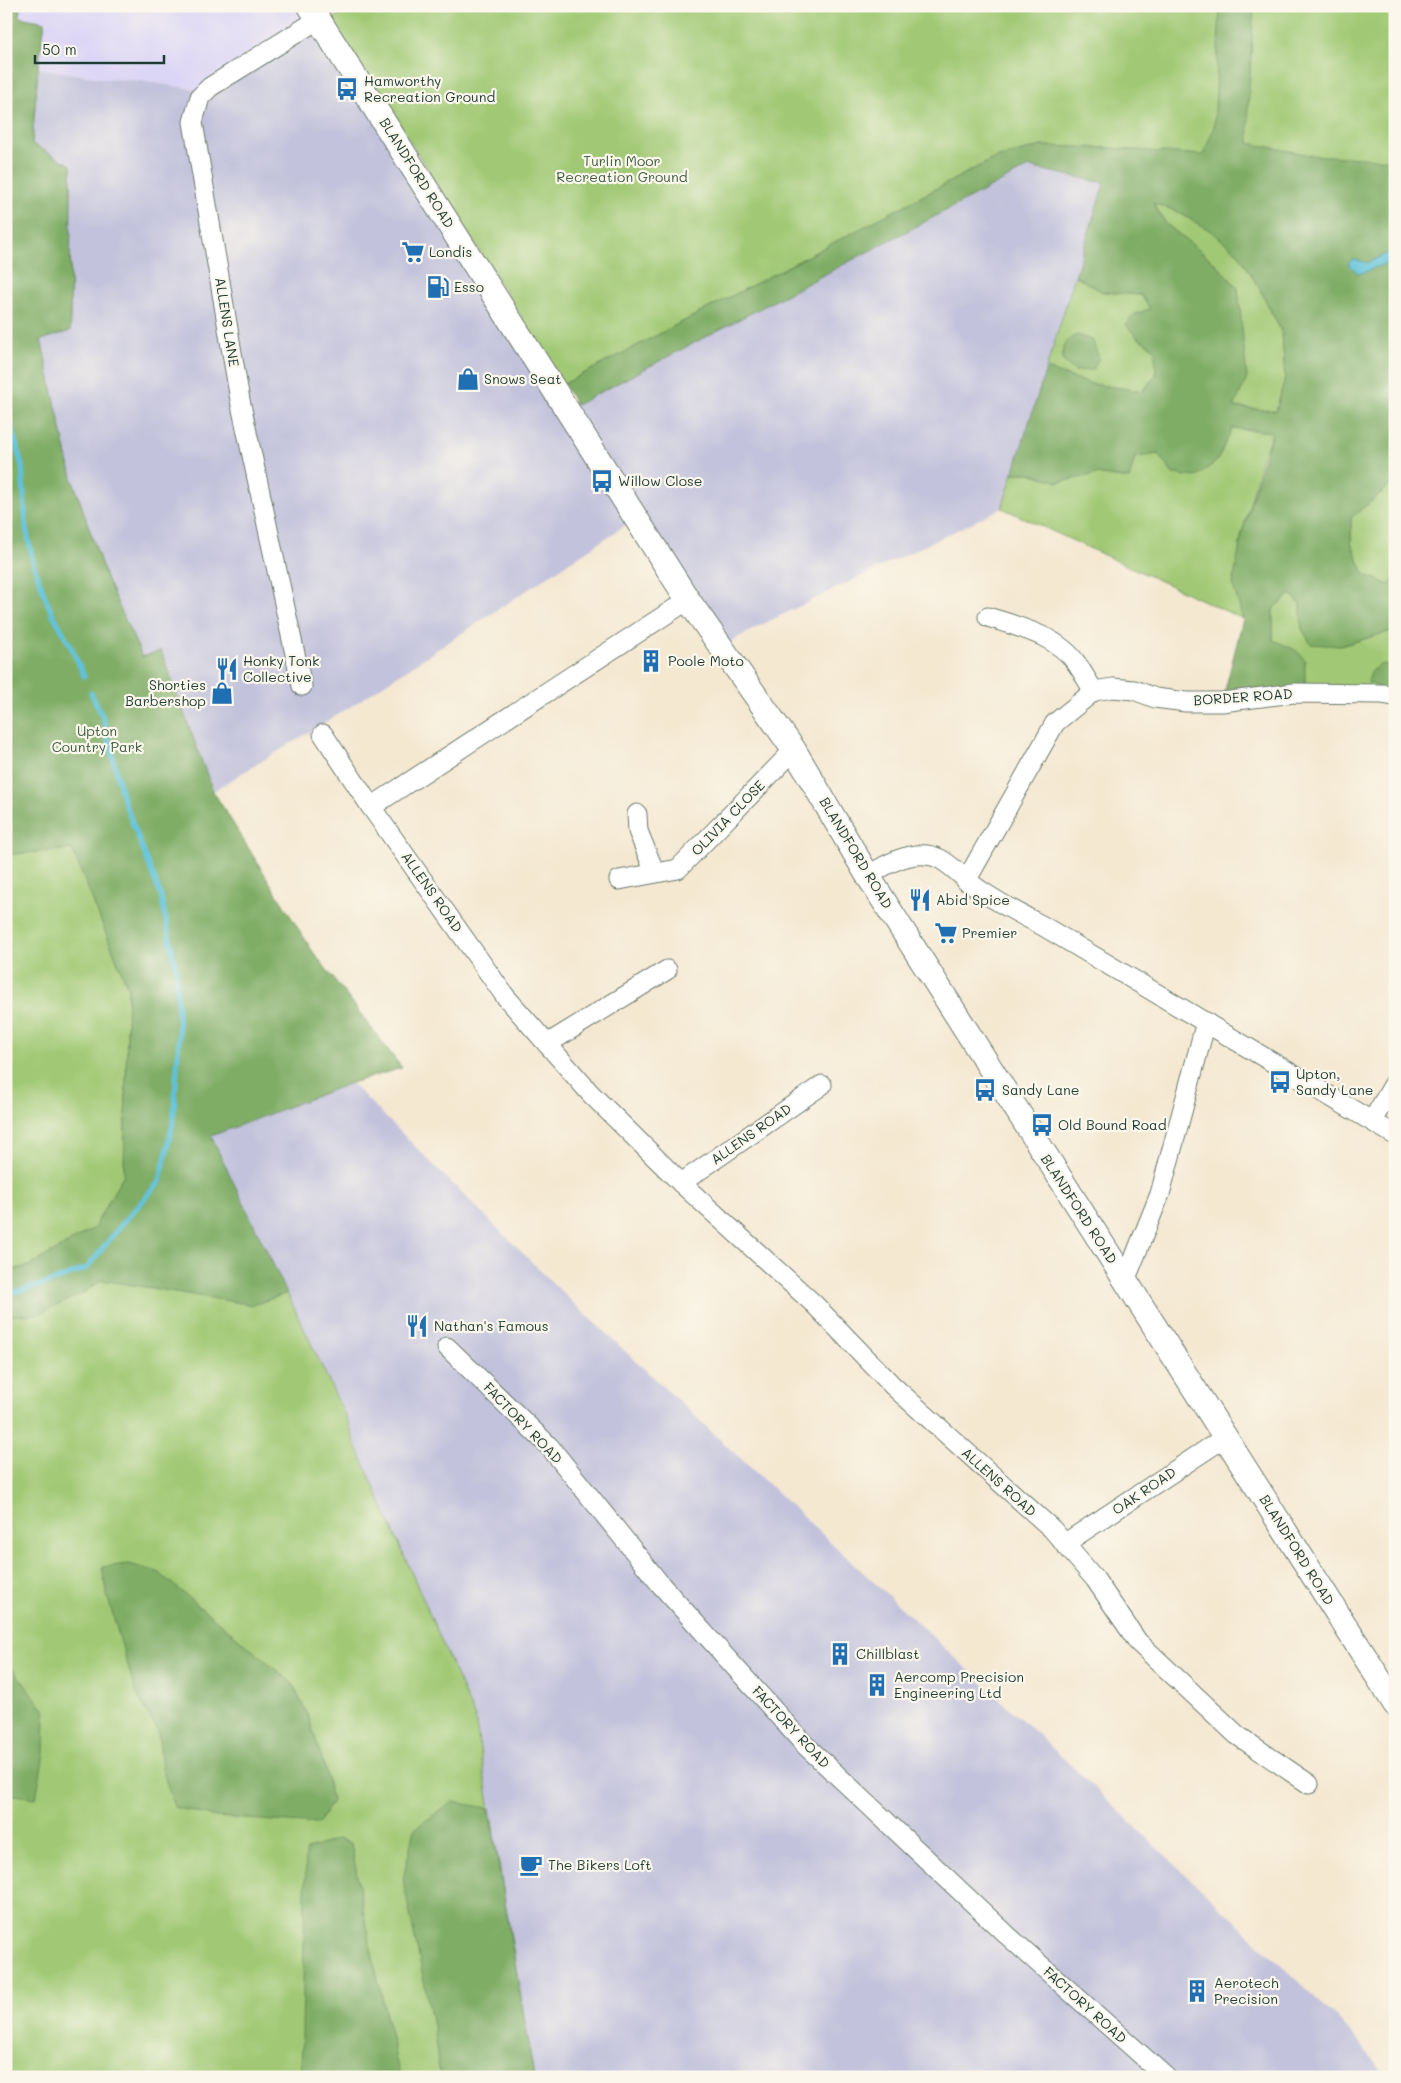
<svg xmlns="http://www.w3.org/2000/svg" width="1401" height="2083" font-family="Mali,sans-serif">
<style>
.built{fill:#dcd6f6}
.industrial{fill:#c2c2dc}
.green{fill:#a1c975;stroke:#608354}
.forest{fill:#80ad66;stroke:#50754d;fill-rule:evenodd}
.water{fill:#5dc2db;stroke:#3e8088}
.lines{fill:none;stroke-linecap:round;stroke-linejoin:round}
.stream{stroke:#5dc2db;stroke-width:5}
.minor-casing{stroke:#6a796b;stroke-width:21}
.major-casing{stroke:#6a796b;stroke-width:26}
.minor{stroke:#fff;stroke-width:19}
.major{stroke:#fff;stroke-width:24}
.labels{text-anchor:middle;stroke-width:4.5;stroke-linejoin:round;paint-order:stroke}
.poi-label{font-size:14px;fill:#1f3d34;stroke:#fbf7ec;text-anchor:start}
.park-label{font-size:14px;fill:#406044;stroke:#fbf7ec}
.street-label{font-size:14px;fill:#1f3d34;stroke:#fbf7ec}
</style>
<rect width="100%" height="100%" fill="#fbf7ec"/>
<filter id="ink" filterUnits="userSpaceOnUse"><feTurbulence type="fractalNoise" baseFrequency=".02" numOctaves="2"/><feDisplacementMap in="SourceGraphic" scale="10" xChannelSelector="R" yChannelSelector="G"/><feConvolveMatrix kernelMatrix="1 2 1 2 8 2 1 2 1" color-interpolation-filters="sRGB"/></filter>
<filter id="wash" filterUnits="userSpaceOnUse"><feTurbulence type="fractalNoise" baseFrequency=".0096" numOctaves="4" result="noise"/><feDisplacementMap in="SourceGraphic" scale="20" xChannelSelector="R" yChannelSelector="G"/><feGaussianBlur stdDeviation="1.12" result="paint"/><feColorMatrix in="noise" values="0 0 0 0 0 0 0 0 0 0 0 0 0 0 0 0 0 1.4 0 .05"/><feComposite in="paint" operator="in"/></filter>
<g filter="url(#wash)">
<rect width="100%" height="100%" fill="#f4e8d1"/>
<polygon class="built" points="21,6 310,6 319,19 206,91 135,80 106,79 38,68 45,22 19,17"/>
<g class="industrial">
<polygon points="319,19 567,409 1029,167 1105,183 1002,508 759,626 721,647 635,519 347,709 213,791 161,651 142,657 106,578 72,478 41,340 32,144 38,68 106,79 135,80 206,91"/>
<polygon points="351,1083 569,1299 1079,1773 1347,2028 1387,2077 534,2077 489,1808 349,1424 211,1136"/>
</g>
<g class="green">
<polygon points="6,6 21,6 19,17 45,22 38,68 32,144 71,165 70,331 41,340 72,478 106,578 142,657 161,651 94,902 128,988 124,1174 94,1228 253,1305 287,1293 349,1424 355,1443 475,1718 534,2077 6,2077"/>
<polygon points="352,6 1395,6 1395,175 1109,148 1042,146 995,158 564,384 332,19"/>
<polygon points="1153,203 1176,211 1211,231 1240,254 1263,295 1282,333 1285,378 1276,411 1234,407 1238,288 1215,263 1166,224"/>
<polygon points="1075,276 1103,292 1141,295 1150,309 1133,315 1137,337 1155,349 1156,375 1143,391 1092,384 1046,369"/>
<polygon points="1232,428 1272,432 1262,459 1242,533 1233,585 1243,619 1002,508 1013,473 1029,473 1059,482 1096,474 1128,479 1135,457 1158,454 1173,474 1217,461"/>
<polygon points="1395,481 1395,579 1389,585 1364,574 1351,543 1351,518"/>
<polygon points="1291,594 1301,605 1302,629 1340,646 1395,630 1395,667 1382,664 1371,671 1383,688 1305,693 1273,640 1273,609"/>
</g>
<g class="forest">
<polygon points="6,6 21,6 19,17 45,22 38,68 32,144 71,165 70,331 41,340 72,478 106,578 142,657 161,651 213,791 311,949 402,1068 351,1083 211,1136 287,1293 253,1305 102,1280 83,1293 39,1314 6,1316 6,1271 29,1266 94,1228 124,1174 128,988 72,849 6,855"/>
<path d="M1220,6H1254L1248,110L1249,143L1310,155L1395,160V481L1351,518V543L1364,574L1389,585L1395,579V630L1340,646L1311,644L1302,629L1301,605L1291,594L1273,609V640L1296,650L1305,660V693L1222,702L1243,619L1233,585L1242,533L1272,432L1232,428L1217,461L1196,477L1173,474L1158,454L1135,457L1129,479L1096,474L1059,482L1029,473H1013L1046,369L1092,384L1143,391L1156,375L1155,349L1137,337L1126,325L1133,315L1150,309L1141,295L1103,292L1075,276L1104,183L1029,167L576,405L564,384L995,158L1042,146L1109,148L1203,155L1214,127ZM1153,203L1176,211L1211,231L1239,254L1263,295L1282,333L1285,378L1276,411L1234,407L1247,378L1238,288L1215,263L1166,224Z"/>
<path d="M1077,335L1092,340L1099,358L1093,370L1075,371L1063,361C1062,347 1063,341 1077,335Z"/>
<polygon points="1382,664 1395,667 1395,688 1383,688 1368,683 1371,671"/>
<polygon points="129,1564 158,1572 292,1683 308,1715 325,1768 332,1801 318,1824 216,1817 174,1807 162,1768 158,1731 136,1693 106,1592 102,1567"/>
<polygon points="6,1660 45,1711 44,1754 36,1798 6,1794"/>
<polygon points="452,1802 489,1808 534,2077 440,2077 433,2025 403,1880 414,1829"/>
<polygon points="338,1839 351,1843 369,1940 400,2077 301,2077 306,1850"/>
</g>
<polygon class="water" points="1395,250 1395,260 1359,274 1348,264 1353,259 1367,263"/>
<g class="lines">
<g class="stream">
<polyline points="6,406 22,466 26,528 34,566 49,607 70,645 84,676"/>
<polyline points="6,1294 45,1284 87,1268 121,1225 160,1181 173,1123 179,1039 176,969 161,896 123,799 103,718 91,693"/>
</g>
</g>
</g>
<g filter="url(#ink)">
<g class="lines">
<defs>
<g id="minor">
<path d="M988,617C1019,627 1058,636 1077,664C1083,673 1088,682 1094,691"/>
<polyline points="302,686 240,400 193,122 200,97 210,87 319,19"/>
<polyline points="323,734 371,807 505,996 591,1094 681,1183 814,1304 893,1386 1052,1529 1095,1579 1138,1642 1237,1735 1309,1784"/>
<polyline points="371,807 688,600"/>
<polyline points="637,814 638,831 655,873"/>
<path d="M868,876C887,863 917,847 940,859C952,865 967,882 980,890C1000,904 1022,915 1043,926L1395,1135"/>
<polyline points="619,880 678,869 794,750"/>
<polyline points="966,881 1055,723 1094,691 1113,688 1134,690 1155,698 1186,702 1222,702 1294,693 1382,694 1395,696"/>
<polyline points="547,1044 667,970"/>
<polyline points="1372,1121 1395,1082"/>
<polyline points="681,1183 822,1085"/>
<polyline points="1125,1281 1160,1194 1206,1022"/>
<polyline points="447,1347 549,1446 661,1585 805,1745 1007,1935 1166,2077"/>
<polyline points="1064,1544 1224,1438"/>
</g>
<polyline id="major" points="310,6 688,600 794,750 868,876 1395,1704"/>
</defs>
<use href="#minor" class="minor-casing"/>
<use href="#major" class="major-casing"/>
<use href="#minor" class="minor"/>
<use href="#major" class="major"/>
</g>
</g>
<defs>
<symbol id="bus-bare" viewBox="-9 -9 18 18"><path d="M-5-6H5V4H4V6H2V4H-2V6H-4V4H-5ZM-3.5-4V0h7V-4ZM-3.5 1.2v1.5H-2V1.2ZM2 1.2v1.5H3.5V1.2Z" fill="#1f6fb2" stroke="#fbf7ec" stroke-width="2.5" paint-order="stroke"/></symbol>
<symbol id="supermarket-bare" viewBox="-9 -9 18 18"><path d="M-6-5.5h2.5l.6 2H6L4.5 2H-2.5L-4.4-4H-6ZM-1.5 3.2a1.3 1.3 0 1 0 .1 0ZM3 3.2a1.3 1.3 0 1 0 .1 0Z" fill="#1f6fb2" stroke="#fbf7ec" stroke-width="2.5" paint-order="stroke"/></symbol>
<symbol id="fuel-bare" viewBox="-9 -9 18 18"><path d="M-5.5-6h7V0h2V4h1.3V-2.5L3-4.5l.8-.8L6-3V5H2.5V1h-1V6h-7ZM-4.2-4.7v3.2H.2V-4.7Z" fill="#1f6fb2" stroke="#fbf7ec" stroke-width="2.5" paint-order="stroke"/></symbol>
<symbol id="shop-bare" viewBox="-9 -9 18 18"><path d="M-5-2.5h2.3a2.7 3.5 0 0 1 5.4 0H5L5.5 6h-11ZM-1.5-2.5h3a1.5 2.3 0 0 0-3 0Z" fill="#1f6fb2" stroke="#fbf7ec" stroke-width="2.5" paint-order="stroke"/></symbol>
<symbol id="building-bare" viewBox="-9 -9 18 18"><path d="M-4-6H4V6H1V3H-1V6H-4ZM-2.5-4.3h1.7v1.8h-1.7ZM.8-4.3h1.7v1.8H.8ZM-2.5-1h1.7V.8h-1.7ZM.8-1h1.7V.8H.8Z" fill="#1f6fb2" stroke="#fbf7ec" stroke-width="2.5" paint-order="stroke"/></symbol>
<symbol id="restaurant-bare" viewBox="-9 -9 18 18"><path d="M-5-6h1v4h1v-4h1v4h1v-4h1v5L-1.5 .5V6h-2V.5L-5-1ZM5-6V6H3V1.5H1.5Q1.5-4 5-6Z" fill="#1f6fb2" stroke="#fbf7ec" stroke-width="2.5" paint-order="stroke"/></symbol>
<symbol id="cafe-bare" viewBox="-9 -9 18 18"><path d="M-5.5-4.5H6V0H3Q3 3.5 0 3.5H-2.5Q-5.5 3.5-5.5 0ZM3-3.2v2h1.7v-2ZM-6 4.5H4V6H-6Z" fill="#1f6fb2" stroke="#fbf7ec" stroke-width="2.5" paint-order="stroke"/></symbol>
</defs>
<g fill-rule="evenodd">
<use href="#bus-bare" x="331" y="73" width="32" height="32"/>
<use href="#supermarket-bare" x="397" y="236" width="32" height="32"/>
<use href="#fuel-bare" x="422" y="271" width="32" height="32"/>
<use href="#shop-bare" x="452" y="363" width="32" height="32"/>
<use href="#bus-bare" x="586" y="465" width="32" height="32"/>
<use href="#building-bare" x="635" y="645" width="32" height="32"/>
<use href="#restaurant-bare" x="211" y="653" width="32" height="32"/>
<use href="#shop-bare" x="206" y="677" width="32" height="32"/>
<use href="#restaurant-bare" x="904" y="884" width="32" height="32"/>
<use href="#supermarket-bare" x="930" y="917" width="32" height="32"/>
<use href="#bus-bare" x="1264" y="1066" width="32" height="32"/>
<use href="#bus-bare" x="969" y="1074" width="32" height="32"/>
<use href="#bus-bare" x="1026" y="1109" width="32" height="32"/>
<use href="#restaurant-bare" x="401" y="1310" width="32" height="32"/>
<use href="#building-bare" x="824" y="1638" width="32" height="32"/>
<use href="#building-bare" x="861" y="1669" width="32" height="32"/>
<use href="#cafe-bare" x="515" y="1849" width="32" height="32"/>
<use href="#building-bare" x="1181" y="1975" width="32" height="32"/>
</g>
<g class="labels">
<g class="poi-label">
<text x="364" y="86">Hamworthy<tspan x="364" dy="16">Recreation Ground</tspan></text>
<text x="429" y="257">Londis</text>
<text x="454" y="292">Esso</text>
<text x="484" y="384">Snows Seat</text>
<text x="618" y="486">Willow Close</text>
<text x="243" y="666">Honky Tonk<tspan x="243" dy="16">Collective</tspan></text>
<text x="668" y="666">Poole Moto</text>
<text x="206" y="690" text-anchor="end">Shorties<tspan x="206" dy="16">Barbershop</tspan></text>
<text x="936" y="905">Abid Spice</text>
<text x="962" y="938">Premier</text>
<text x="1296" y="1079">Upton,<tspan x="1296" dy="16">Sandy Lane</tspan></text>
<text x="1002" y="1095">Sandy Lane</text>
<text x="1058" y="1130">Old Bound Road</text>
<text x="434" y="1331">Nathan's Famous</text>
<text x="856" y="1659">Chillblast</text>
<text x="894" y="1682">Aercomp Precision<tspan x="894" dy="16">Engineering Ltd</tspan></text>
<text x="548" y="1870">The Bikers Loft</text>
<text x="1214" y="1988">Aerotech<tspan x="1214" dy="16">Precision</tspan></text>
</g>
<g class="park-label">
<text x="622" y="166">Turlin Moor<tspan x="622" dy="16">Recreation Ground</tspan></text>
<text x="97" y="736">Upton<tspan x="97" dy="16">Country Park</tspan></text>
</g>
<g class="street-label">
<text transform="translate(417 173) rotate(58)" y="5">BLANDFORD ROAD</text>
<text transform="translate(227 322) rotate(81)" y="5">ALLENS LANE</text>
<text transform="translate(1243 697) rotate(-4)" y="5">BORDER ROAD</text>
<text transform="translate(728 818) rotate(-46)" y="5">OLIVIA CLOSE</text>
<text transform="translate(856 853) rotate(59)" y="5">BLANDFORD ROAD</text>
<text transform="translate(432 892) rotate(55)" y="5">ALLENS ROAD</text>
<text transform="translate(751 1134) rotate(-35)" y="5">ALLENS ROAD</text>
<text transform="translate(1079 1209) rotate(57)" y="5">BLANDFORD ROAD</text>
<text transform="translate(523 1423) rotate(46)" y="5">FACTORY ROAD</text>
<text transform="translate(999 1482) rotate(42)" y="5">ALLENS ROAD</text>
<text transform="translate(1144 1491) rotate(-34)" y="5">OAK ROAD</text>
<text transform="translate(1297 1550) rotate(58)" y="5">BLANDFORD ROAD</text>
<text transform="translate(791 1727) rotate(47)" y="5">FACTORY ROAD</text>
<text transform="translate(1085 2005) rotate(42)" y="5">FACTORY ROAD</text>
</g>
</g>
<rect width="1401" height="2083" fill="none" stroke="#fbf7ec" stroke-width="25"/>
<path d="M35 55v8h129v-8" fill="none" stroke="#1f3d34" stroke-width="2.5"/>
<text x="42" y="55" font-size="15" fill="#1f3d34" stroke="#fbf7ec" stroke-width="4" paint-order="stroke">50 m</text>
</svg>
